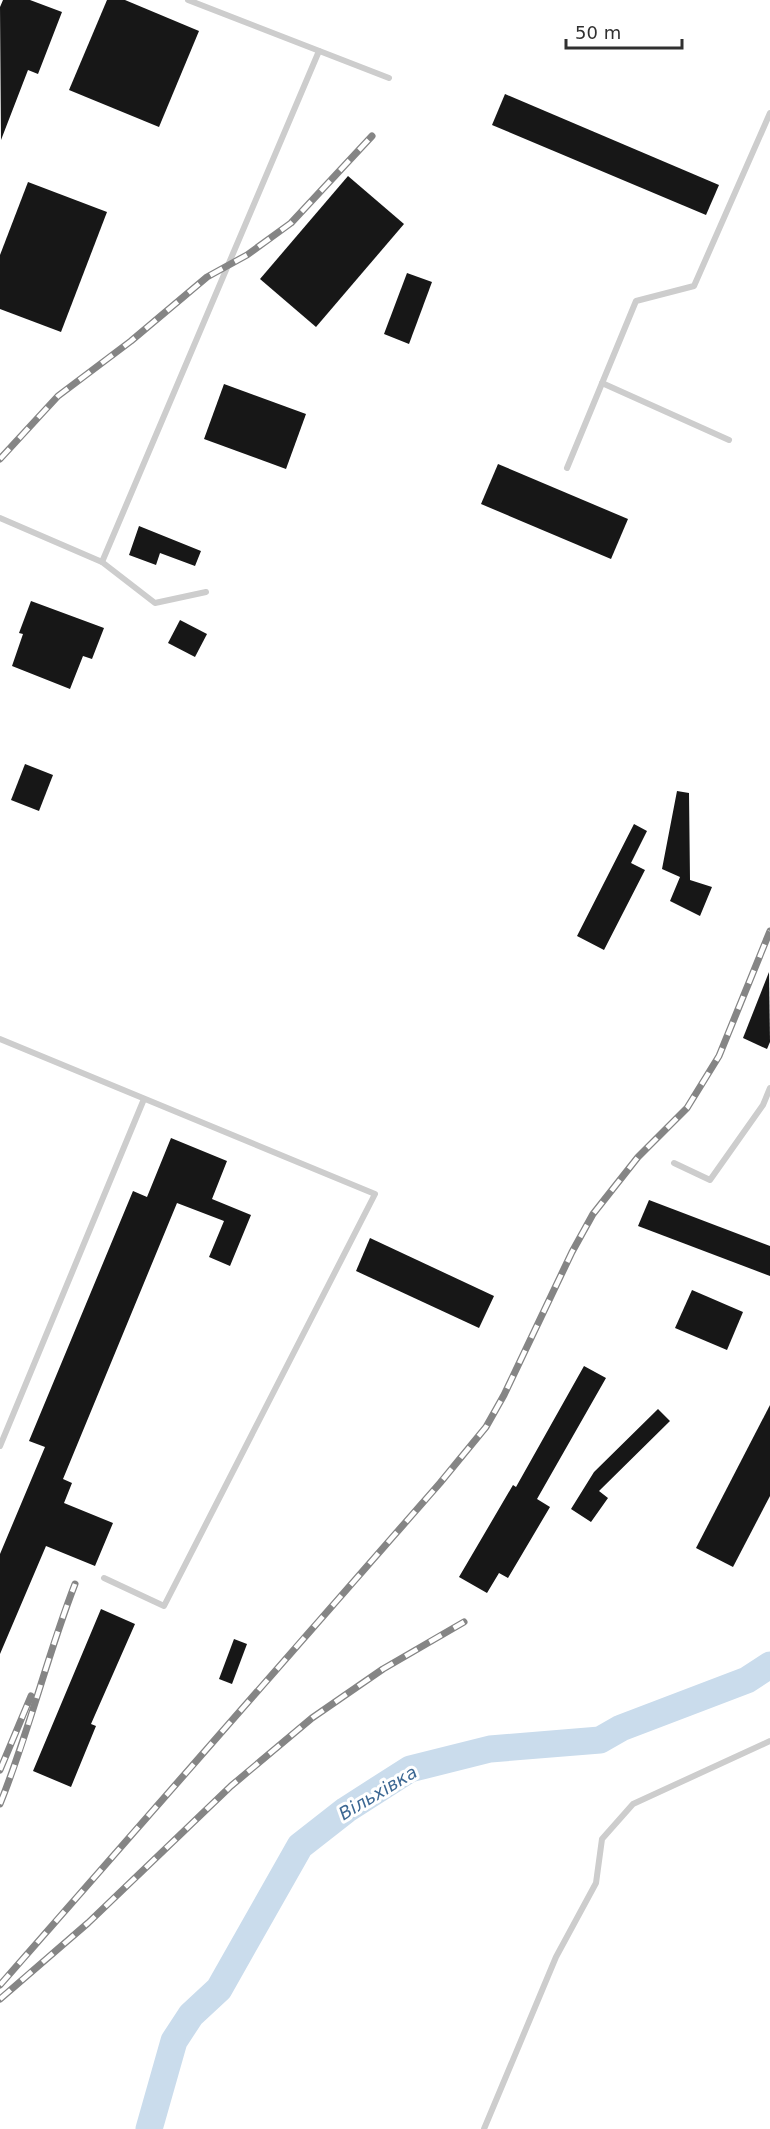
<svg xmlns="http://www.w3.org/2000/svg" width="770" height="2129" font-family="'DejaVu Sans',sans-serif">
<style>
.lines{fill:none;stroke-linecap:round;stroke-linejoin:round}
.river{stroke:#cadcec;stroke-width:27}
.building{fill:#171717}
.service{stroke:#cdcdcd;stroke-width:6}
.rail-casing{stroke:#858585;stroke-width:7}
.rail{stroke:#fff;stroke-width:4.5;stroke-dasharray:14;stroke-linecap:butt}
.labels{text-anchor:middle;stroke-width:6;stroke-linejoin:round;paint-order:stroke}
.water-label{font-size:18px;font-style:italic;fill:#3d6893;stroke:#fff}
</style>
<rect width="100%" height="100%" fill="#fff"/>
<g class="lines">
<path class="river" d="M149 2129 174 2041 191 2015 219 1989 300 1846 346 1810 410 1769 490 1749 600 1740 621 1728 747 1680 770 1665"/>
</g>
<g class="building">
<path d="M3 0H30L62 12 38 74 28 70 1 140 0 7Z"/>
<path d="M107 0H125L199 31 159 127 69 90Z"/>
<path d="M505 94 719 185 706 215 492 125Z"/>
<path d="M348 176 404 224 316 327 260 279Z"/>
<path d="M28 182 107 212 61 332 0 309V255Z"/>
<path d="M407 273 432 282 409 344 384 334Z"/>
<path d="M224 384 306 414 286 469 204 439Z"/>
<path d="M498 464 628 519 611 559 481 504Z"/>
<path d="M139 526 201 551 195 566 160 553 156 565 129 555Z"/>
<path d="M31 601 104 628 92 659 83 656 70 689 12 666 23 634 19 633Z"/>
<path d="M180 620 207 634 195 657 168 643Z"/>
<path d="M25 764 53 775 39 811 11 800Z"/>
<path d="M677 791 689 793 690 880 712 887 700 916 670 901 680 877 662 869Z"/>
<path d="M634 824 647 831 631 863 645 870 604 950 577 936Z"/>
<path d="M769 972 770 1042 767 1049 743 1038Z"/>
<path d="M171 1138 227 1161 212 1199 251 1215 230 1266 209 1257 224 1221 177 1203 63 1479 72 1483 64 1503 113 1523 95 1566 46 1546 0 1654V1554L45 1447 29 1441 133 1191 147 1197Z"/>
<path d="M649 1200 770 1246V1276L638 1226Z"/>
<path d="M370 1238 494 1296 479 1328 356 1271Z"/>
<path d="M692 1290 743 1312 727 1350 675 1328Z"/>
<path d="M584 1366 606 1378 537 1499 550 1507 508 1578 499 1573 487 1593 459 1577 513 1485 516 1487Z"/>
<path d="M770 1405V1496L733 1567 696 1548Z"/>
<path d="M658 1409 670 1421 599 1491 608 1498 591 1522 571 1509 594 1472Z"/>
<path d="M101 1609 135 1624 91 1724 96 1726 71 1787 33 1771Z"/>
<path d="M234 1639 247 1644 232 1684 219 1679Z"/>
</g>
<g class="lines">
<g class="service">
<path d="M188 0 389 78"/>
<path d="M602 383 729 440"/>
<path d="M567 468 636 301 694 286 770 113"/>
<path d="M0 518 102 562 319 51"/>
<path d="M102 562 155 603 206 592"/>
<path d="M0 1039 375 1194 164 1606 104 1578"/>
<path d="M674 1163 710 1180 763 1105 770 1088"/>
<path d="M0 1446 144 1099"/>
<path d="M484 2129 556 1957 596 1883 602 1839 633 1804 770 1741"/>
</g>
<defs>
<g id="rail">
<path d="M0 459 58 396 131 341 207 277 247 255 291 223 372 136"/>
<path d="M0 1770 31 1696"/>
<path d="M0 1804C29 1732 47 1656 75 1584"/>
<path d="M0 1985 440 1483 486 1427 504 1395 572 1252 593 1214 638 1157 687 1108 719 1056 770 931"/>
<path d="M0 1999 88 1923 231 1786 312 1718 383 1669 464 1622"/>
</g>
</defs>
<use href="#rail" class="rail-casing"/>
<use href="#rail" class="rail"/>
</g>
<g class="labels">
<g class="water-label">
<text transform="translate(378 1793) rotate(-31)" y="6">Вільхівка</text>
</g>
</g>
<path d="M566 39v9h116v-9" fill="none" stroke="#303030" stroke-width="3"/>
<text x="575" y="39" font-size="18" fill="#303030" stroke="#ffffff" stroke-width="4.5" paint-order="stroke">50 m</text>
</svg>
